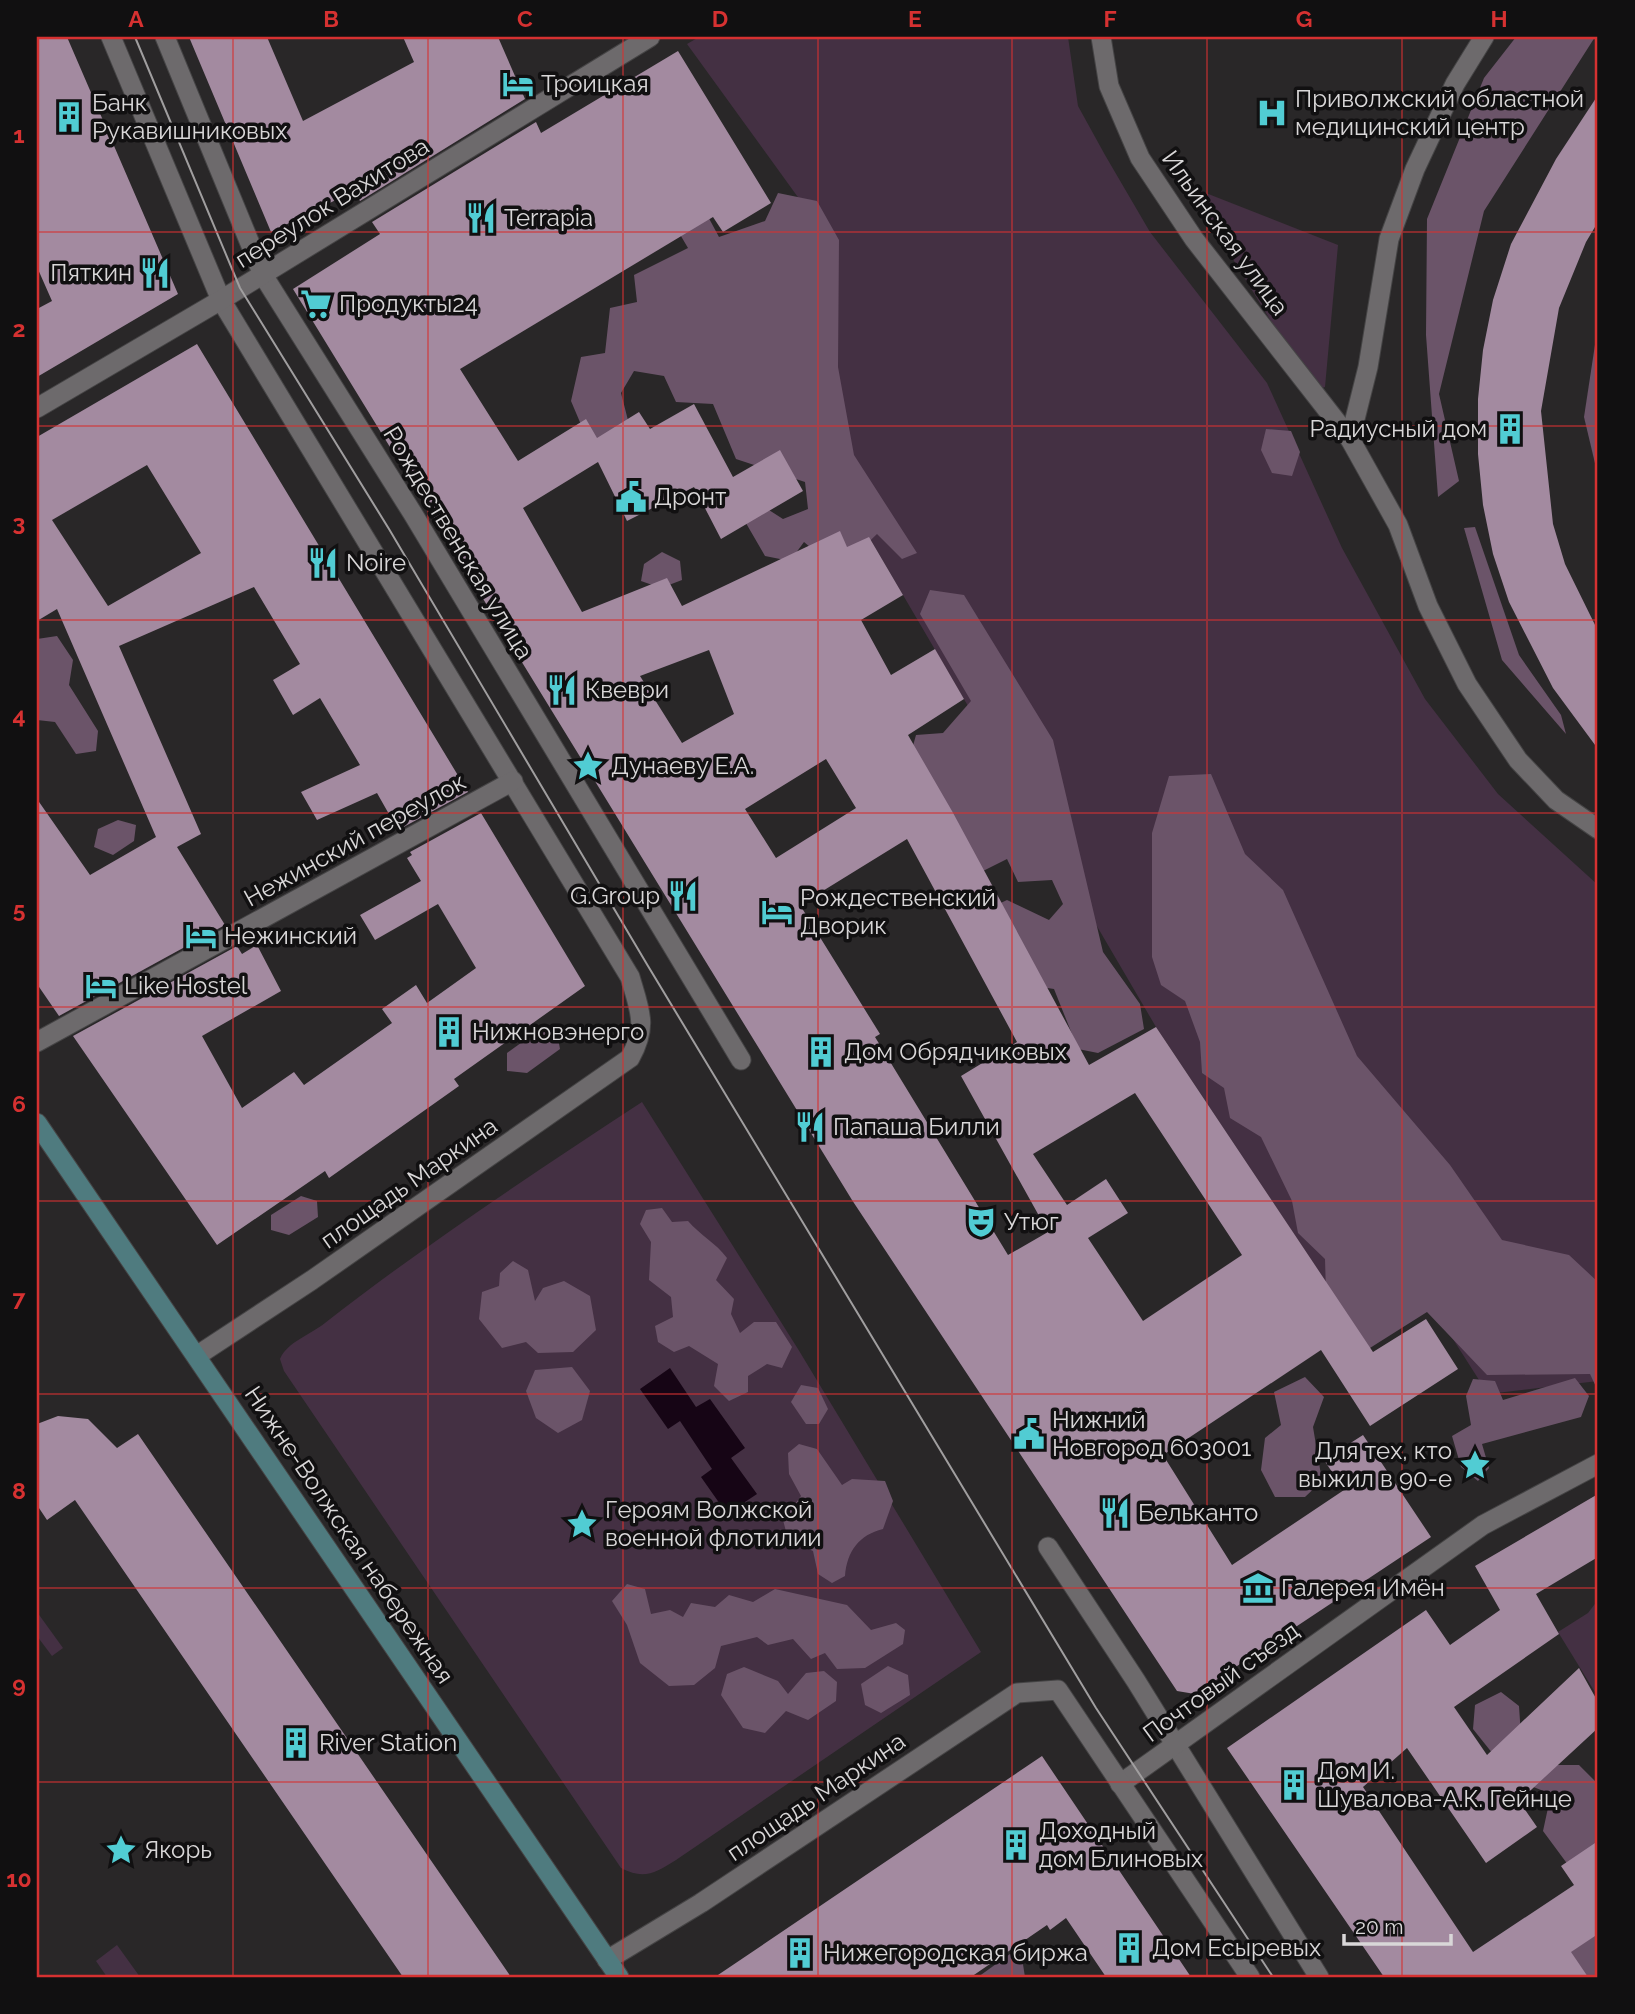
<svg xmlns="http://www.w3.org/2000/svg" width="1635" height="2014" font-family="Raleway,sans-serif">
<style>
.green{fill:#443043}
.forest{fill:#6b5469}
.water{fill:#160515}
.building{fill:#a38aa0;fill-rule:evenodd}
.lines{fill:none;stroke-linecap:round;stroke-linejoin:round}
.pedestrian-casing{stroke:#454445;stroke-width:21}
.minor-casing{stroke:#454445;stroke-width:21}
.secondary-casing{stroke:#454445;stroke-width:21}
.pedestrian{stroke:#6d6a6c;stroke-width:19}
.minor{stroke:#6d6a6c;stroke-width:19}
.secondary{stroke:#4f7b7f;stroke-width:19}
.tram{stroke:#a09e9f;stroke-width:2}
.grid{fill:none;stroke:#d63131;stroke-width:2;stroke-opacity:0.55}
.labels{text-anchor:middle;stroke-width:7;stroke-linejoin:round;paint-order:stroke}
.poi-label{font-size:24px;fill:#d9d7d8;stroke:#111011;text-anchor:start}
.street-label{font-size:24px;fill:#d9d7d8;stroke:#111011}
.neatline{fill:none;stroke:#d63131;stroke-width:2.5}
.grid-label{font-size:23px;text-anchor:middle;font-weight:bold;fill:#d63131}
</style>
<rect width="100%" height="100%" fill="#292728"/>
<g class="green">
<path d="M699 37H1068L1078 106 1105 155 1150 232 1267 383 1342 548 1425 699 1498 794 1598 885V1381L1488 1394 1421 1289 1356 1327 1156 1027 869 537 835 469 813 218 687 44Z"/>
<path d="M1188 186 1338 245 1325 387 1314 391Z"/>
<path d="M642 1102 798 1349 981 1652 676 1860C655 1873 644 1880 621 1868L284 1371 280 1359C287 1342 310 1335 325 1323 426 1244 534 1173 642 1102Z"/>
<path d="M1598 1600V1697L1558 1632 1588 1613Z"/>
<path d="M37 1612 63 1648 52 1656 37 1636Z"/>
<path d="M117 1945 140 1977H107L96 1961Z"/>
</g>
<g class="forest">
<path d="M1516 37H1595L1484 211 1439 394 1459 481 1438 497 1426 335 1427 219 1484 78Z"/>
<path d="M690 183 719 237 765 221 778 193 817 201 839 240 838 367 854 455 917 553 902 559 877 534 852 558H823L804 542 790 561 765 556 743 518 758 503 783 519 808 509 805 482 736 459 713 404 676 402 664 376 634 371 621 393 631 432 593 453 571 401 581 357 605 353 610 308 637 302 634 275 688 248 665 209Z"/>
<path d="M1598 325V476L1584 417Z"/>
<path d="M1266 429 1291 431 1300 452 1292 476 1272 473 1261 450Z"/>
<path d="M1475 527 1519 655 1561 715 1566 734 1502 660 1464 528Z"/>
<path d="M662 552 680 561 682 580 661 588 641 581 644 564Z"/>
<path d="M930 590 964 595 1053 740 1103 952 1140 1004 1144 1029 1098 1053 1078 1049 1054 989 995 980 969 918 1007 900 1049 920 1063 904 1052 880 1018 882 1007 859 983 871 909 760 916 735 943 733 971 701 920 614Z"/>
<path d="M57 636 73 660 69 685 98 731 96 751 76 754 55 722 37 720V639Z"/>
<path d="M1211 774 1245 854 1283 890 1357 1056 1450 1165 1502 1240 1569 1255 1598 1282V1391L1590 1374 1487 1375 1427 1312 1343 1365 1326 1293 1325 1259 1298 1233 1292 1201 1261 1137 1230 1118 1224 1088 1202 1073 1200 1042 1185 1001 1161 985 1152 957V833L1169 776Z"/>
<path d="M118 820 136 825 134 841 113 855 94 847 98 829Z"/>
<path d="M543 1027 557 1033 560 1049 527 1073 507 1071V1053Z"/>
<path d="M301 1196 317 1201 318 1217 289 1235 271 1230V1215Z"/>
<path d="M662 1208 672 1222 688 1221C700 1235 716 1243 727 1258L716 1280 734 1299 731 1314 740 1333 754 1322H776L792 1347 782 1368 767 1364 748 1376V1392L729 1401 714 1386 718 1364 689 1346 674 1352 658 1342 655 1326 673 1317 671 1297 649 1280 651 1242 640 1224 646 1210Z"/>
<path d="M513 1261 528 1270 535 1301 543 1288 564 1281 590 1296 596 1330 573 1352 538 1353 526 1342 502 1348 479 1319 482 1292 499 1286 500 1273Z"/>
<path d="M572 1367 590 1391 582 1420 558 1433 536 1418 526 1391 535 1370Z"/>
<path d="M1305 1377 1324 1397 1313 1427 1322 1481 1305 1497H1275L1261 1470 1265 1438 1281 1425 1274 1392Z"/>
<path d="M1575 1378 1589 1396 1581 1417 1482 1444 1489 1468 1478 1481 1461 1467 1452 1436 1471 1425 1466 1396 1473 1379 1495 1381 1503 1400Z"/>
<path d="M801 1385 818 1388 828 1409 819 1424H806L791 1402Z"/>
<path d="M799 1444 817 1449 842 1485 852 1479 885 1481 893 1501 883 1529C859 1535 847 1551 845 1576L832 1583 818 1574 813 1551 788 1539 783 1520 801 1496 789 1474 788 1453Z"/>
<path d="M627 1584 645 1589 651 1614 670 1610 683 1617 691 1603 715 1607 729 1595 753 1602 775 1589 847 1605 871 1630 896 1623 905 1630 903 1644 865 1668 837 1669 825 1653 811 1659 793 1639 768 1645 757 1637 721 1646 715 1668 694 1685 669 1686 640 1663 627 1625 612 1601Z"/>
<path d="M888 1666 908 1675 910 1695 881 1713 865 1705 861 1684Z"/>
<path d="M744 1667 778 1681 788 1694 806 1673 824 1671 837 1682 836 1701 808 1720 786 1711 765 1733 743 1728 721 1695 727 1674Z"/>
<path d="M1501 1692 1519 1706 1521 1736 1548 1765H1579L1598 1784V1891L1577 1877 1543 1831 1551 1794 1513 1779 1473 1729 1475 1705Z"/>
<path d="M1598 1928V1977H1558L1555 1949 1575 1931Z"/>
<path d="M1010 1954 1022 1958 1025 1977H978Z"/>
</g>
<path class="water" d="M670 1368 696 1407 710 1399 745 1448 731 1458 757 1494 727 1514 701 1477 712 1469 680 1421 668 1429 640 1389Z"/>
<g class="building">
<path d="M37 37H67L178 294 37 377V309L52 301 37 267Z"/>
<path d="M189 37H267L303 121 414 62 403 37H498L525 99 360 201 354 191 271 232Z"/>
<path d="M678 51 771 203 723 232 713 217 460 369 518 461 586 419 597 438 639 412 650 429 694 404 733 477 780 450 803 491 721 539 694 487 627 521 598 462 523 508 582 612 667 578 682 606 840 531 847 547 869 537 903 595 861 620 891 675 935 649 964 699 908 735 952 811 1089 1065 1156 1027 1373 1352 1426 1319 1458 1369 1370 1426 1321 1350 1163 1455 1232 1565 1344 1490 1324 1460 1363 1435 1431 1537 1195 1694 1177 1691 852 1200 293 289 380 234 372 222 536 122 541 133ZM709 650 734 714 682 743 640 676ZM826 759 856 808 776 858 745 809ZM907 839 1017 1042 961 1076 1048 1232 1008 1255 875 1037 880 1034 800 905ZM1135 1093 1242 1255 1143 1321 1088 1238 1128 1213 1106 1179 1067 1205 1033 1154Z"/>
<path d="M1598 95V222L1586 242 1559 308 1541 411 1553 524 1565 564 1598 631V749L1553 688 1509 602 1493 554 1483 505 1478 454V399L1483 350 1493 300 1511 244 1556 159Z"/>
<path d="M197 344 468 792 398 830 377 793 317 820 301 792 360 765 320 698 293 715 273 680 300 664 254 587 119 646 201 834 177 847 225 925 59 1016 37 984V799L90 875 156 837 57 609 37 621V437ZM147 465 201 553 108 606 52 520Z"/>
<path d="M481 813 585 986 454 1079 459 1086 329 1178 325 1171 217 1245 73 1036 237 946 242 954 257 945 281 991 202 1036 242 1108 294 1072 304 1085 392 1023 382 1009 416 985 427 1003 476 968 438 904 375 940 360 915 421 881 407 858 412 855 410 852Z"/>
<path d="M58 1416 88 1419 117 1448 138 1434 511 1977H403L75 1500 47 1520 37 1505V1424Z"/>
<path d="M1598 1494V1557L1536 1594 1559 1634 1454 1707 1487 1755 1579 1668 1598 1702V1728L1519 1801 1537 1827 1486 1863 1407 1748 1363 1787 1473 1952 1574 1885 1561 1866 1598 1841V1934L1571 1952 1588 1977H1384L1227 1748 1426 1610 1450 1645 1500 1610 1475 1566Z"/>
<path d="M1042 1756 1191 1977H1106L1066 1918 1050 1930 1047 1925 971 1977H715Z"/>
</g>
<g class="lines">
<defs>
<g id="pedestrian">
<path d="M165 37 263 275 413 514 741 1060"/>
<path d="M1048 1547 1136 1681 1319 1977"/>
</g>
<g id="minor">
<path d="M111 37 221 300 630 977C640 1011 648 1026 630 1058L312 1280 198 1355"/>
<path d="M1101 37 1109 86 1140 158 1194 239 1350 439"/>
<path d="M1484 37 1455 84 1415 169 1389 239 1368 367 1350 439 1398 525 1428 606 1467 684 1518 760 1556 800 1598 829"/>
<path d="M37 408 221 300 650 37"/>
<path d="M37 1042 513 781"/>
<path d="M1120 1784 1483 1525 1598 1464"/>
<path d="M607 1960 701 1903 1017 1693 1058 1690 1250 1977"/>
</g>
<path id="secondary" d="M37 1123 619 1977"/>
</defs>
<use href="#pedestrian" class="pedestrian-casing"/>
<use href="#minor" class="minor-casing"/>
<use href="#secondary" class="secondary-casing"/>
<use href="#pedestrian" class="pedestrian"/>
<use href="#minor" class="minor"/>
<use href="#secondary" class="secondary"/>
<path class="tram" d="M135 37 240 288 389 529 648 966 1096 1708 1273 1977"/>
</g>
<path class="grid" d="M233 37V1977M428 37V1977M623 37V1977M818 37V1977M1012 37V1977M1207 37V1977M1402 37V1977M37 232H1598M37 426H1598M37 620H1598M37 813H1598M37 1007H1598M37 1201H1598M37 1394H1598M37 1588H1598M37 1782H1598"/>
<defs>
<symbol id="hotel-bare" viewBox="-9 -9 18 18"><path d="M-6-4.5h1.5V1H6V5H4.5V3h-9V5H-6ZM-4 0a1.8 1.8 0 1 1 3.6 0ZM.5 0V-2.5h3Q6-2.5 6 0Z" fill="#51ccd3" stroke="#111011" stroke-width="2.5" paint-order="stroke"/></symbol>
<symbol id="hospital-bare" viewBox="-9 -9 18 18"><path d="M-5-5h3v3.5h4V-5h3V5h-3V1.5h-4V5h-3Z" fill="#51ccd3" stroke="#111011" stroke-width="2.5" paint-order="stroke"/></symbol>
<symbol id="building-bare" viewBox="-9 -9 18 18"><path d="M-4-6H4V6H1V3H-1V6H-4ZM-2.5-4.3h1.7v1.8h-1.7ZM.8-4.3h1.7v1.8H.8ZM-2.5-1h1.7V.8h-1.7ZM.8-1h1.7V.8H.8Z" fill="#51ccd3" stroke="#111011" stroke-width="2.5" paint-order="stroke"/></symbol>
<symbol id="restaurant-bare" viewBox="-9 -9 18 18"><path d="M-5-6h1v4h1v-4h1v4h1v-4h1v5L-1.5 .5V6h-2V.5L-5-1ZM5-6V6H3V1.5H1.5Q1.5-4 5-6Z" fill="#51ccd3" stroke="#111011" stroke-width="2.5" paint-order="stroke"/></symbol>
<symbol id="supermarket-bare" viewBox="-9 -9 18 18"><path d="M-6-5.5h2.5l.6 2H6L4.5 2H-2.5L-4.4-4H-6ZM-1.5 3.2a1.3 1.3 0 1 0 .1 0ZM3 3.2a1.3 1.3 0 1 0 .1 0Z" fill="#51ccd3" stroke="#111011" stroke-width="2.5" paint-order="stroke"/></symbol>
<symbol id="civic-bare" viewBox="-9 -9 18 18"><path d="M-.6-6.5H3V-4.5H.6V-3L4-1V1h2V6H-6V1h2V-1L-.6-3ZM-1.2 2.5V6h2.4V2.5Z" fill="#51ccd3" stroke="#111011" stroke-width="2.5" paint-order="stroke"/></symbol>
<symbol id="sight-bare" viewBox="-9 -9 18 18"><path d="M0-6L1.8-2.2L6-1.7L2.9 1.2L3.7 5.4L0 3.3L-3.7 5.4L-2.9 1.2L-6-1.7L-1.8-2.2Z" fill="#51ccd3" stroke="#111011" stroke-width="2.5" paint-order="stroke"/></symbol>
<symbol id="theatre-bare" viewBox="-9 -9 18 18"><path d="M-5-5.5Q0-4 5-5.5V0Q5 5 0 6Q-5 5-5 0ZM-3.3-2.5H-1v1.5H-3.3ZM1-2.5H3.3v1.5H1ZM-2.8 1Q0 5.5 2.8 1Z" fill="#51ccd3" stroke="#111011" stroke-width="2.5" paint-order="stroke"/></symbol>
<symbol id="museum-bare" viewBox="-9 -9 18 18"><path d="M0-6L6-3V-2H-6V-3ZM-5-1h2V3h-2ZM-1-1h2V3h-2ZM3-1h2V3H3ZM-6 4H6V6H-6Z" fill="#51ccd3" stroke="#111011" stroke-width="2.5" paint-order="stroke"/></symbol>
</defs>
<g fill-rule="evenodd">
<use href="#hotel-bare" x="496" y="62" width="44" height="44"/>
<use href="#hospital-bare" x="1250" y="91" width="44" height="44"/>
<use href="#building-bare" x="47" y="95" width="44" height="44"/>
<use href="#restaurant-bare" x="459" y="196" width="44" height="44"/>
<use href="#restaurant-bare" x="133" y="251" width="44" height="44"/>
<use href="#supermarket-bare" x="294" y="282" width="44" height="44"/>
<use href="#building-bare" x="1488" y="407" width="44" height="44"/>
<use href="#civic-bare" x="609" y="475" width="44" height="44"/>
<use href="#restaurant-bare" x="301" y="541" width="44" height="44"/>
<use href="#restaurant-bare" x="540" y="668" width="44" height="44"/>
<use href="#sight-bare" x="566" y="744" width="44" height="44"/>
<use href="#restaurant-bare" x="661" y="874" width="44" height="44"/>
<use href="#hotel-bare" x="755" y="890" width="44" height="44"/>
<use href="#hotel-bare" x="179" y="914" width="44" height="44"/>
<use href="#hotel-bare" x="79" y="964" width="44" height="44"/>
<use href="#building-bare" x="427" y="1010" width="44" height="44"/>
<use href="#building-bare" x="799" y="1030" width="44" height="44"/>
<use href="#restaurant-bare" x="788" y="1105" width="44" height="44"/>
<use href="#theatre-bare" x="959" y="1200" width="44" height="44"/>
<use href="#civic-bare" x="1007" y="1412" width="44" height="44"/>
<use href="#sight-bare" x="1453" y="1443" width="44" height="44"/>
<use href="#restaurant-bare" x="1093" y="1491" width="44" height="44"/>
<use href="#sight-bare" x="560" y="1502" width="44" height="44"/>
<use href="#museum-bare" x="1236" y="1566" width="44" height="44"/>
<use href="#building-bare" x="274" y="1721" width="44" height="44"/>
<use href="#building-bare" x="1272" y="1763" width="44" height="44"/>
<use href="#building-bare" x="994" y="1823" width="44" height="44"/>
<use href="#sight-bare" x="99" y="1828" width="44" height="44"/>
<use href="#building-bare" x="1107" y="1926" width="44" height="44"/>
<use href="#building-bare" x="778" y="1931" width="44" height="44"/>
</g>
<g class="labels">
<g class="poi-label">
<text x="541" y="92">Троицкая</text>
<text x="1295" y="107">Приволжский областной<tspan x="1295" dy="28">медицинский центр</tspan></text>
<text x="92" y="111">Банк<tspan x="92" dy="28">Рукавишниковых</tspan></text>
<text x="504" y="226">Terrapia</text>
<text x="132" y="281" text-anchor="end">Пяткин</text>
<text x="339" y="312">Продукты24</text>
<text x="1487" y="437" text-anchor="end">Радиусный дом</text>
<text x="654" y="505">Дронт</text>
<text x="346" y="571">Noire</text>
<text x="585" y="698">Квеври</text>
<text x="611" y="774">Дунаеву Е.А.</text>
<text x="660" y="904" text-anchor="end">G.Group</text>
<text x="800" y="906">Рождественский<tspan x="800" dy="28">Дворик</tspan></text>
<text x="224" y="944">Нежинский</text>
<text x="124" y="994">Like Hostel</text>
<text x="472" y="1040">Нижновэнерго</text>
<text x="844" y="1060">Дом Обрядчиковых</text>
<text x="833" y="1135">Папаша Билли</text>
<text x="1004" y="1230">Утюг</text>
<text x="1052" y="1428">Нижний<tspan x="1052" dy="28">Новгород 603001</tspan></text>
<text x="1452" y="1459" text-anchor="end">Для тех, кто<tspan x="1452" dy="28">выжил в 90-е</tspan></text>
<text x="605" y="1518">Героям Волжской<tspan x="605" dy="28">военной флотилии</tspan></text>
<text x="1138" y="1521">Бельканто</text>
<text x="1281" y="1596">Галерея Имён</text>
<text x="319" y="1751">River Station</text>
<text x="1317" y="1779">Дом И.<tspan x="1317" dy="28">Шувалова-А.К. Гейнце</tspan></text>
<text x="1039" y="1839">Доходный<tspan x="1039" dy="28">дом Блиновых</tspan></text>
<text x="144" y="1858">Якорь</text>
<text x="1152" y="1956">Дом Есыревых</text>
<text x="823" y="1961">Нижегородская биржа</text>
</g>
<g class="street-label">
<text transform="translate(332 203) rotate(-32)" y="8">переулок Вахитова</text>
<text transform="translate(1225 233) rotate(54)" y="8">Ильинская улица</text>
<text transform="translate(458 543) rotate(59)" y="8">Рождественская улица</text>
<text transform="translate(355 840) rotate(-29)" y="8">Нежинский переулок</text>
<text transform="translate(409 1183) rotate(-35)" y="8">площадь Маркина</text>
<text transform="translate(349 1535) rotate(56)" y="8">Нижне-Волжская набережная</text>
<text transform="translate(1221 1682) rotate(-36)" y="8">Почтовый съезд</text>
<text transform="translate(816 1797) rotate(-34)" y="8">площадь Маркина</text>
</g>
</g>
<rect width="1635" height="2014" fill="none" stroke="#111011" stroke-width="77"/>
<path d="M1344 1934v10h107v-10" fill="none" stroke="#d9d7d8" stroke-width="3.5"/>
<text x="1355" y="1934" font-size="21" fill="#d9d7d8" stroke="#111011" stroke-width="5" paint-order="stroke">20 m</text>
<rect x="38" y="38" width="1558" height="1938" class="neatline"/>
<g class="grid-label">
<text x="136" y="27">A</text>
<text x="331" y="27">B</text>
<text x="525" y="27">C</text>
<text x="720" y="27">D</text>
<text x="915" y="27">E</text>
<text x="1110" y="27">F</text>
<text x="1304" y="27">G</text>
<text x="1499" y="27">H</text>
<text x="19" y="143">1</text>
<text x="19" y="337">2</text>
<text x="19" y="531">3</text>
<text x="19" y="724">4</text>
<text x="19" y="918">5</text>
<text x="19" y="1112">6</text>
<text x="19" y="1306">7</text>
<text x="19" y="1499">8</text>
<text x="19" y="1693">9</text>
<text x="19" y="1887">10</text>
</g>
</svg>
